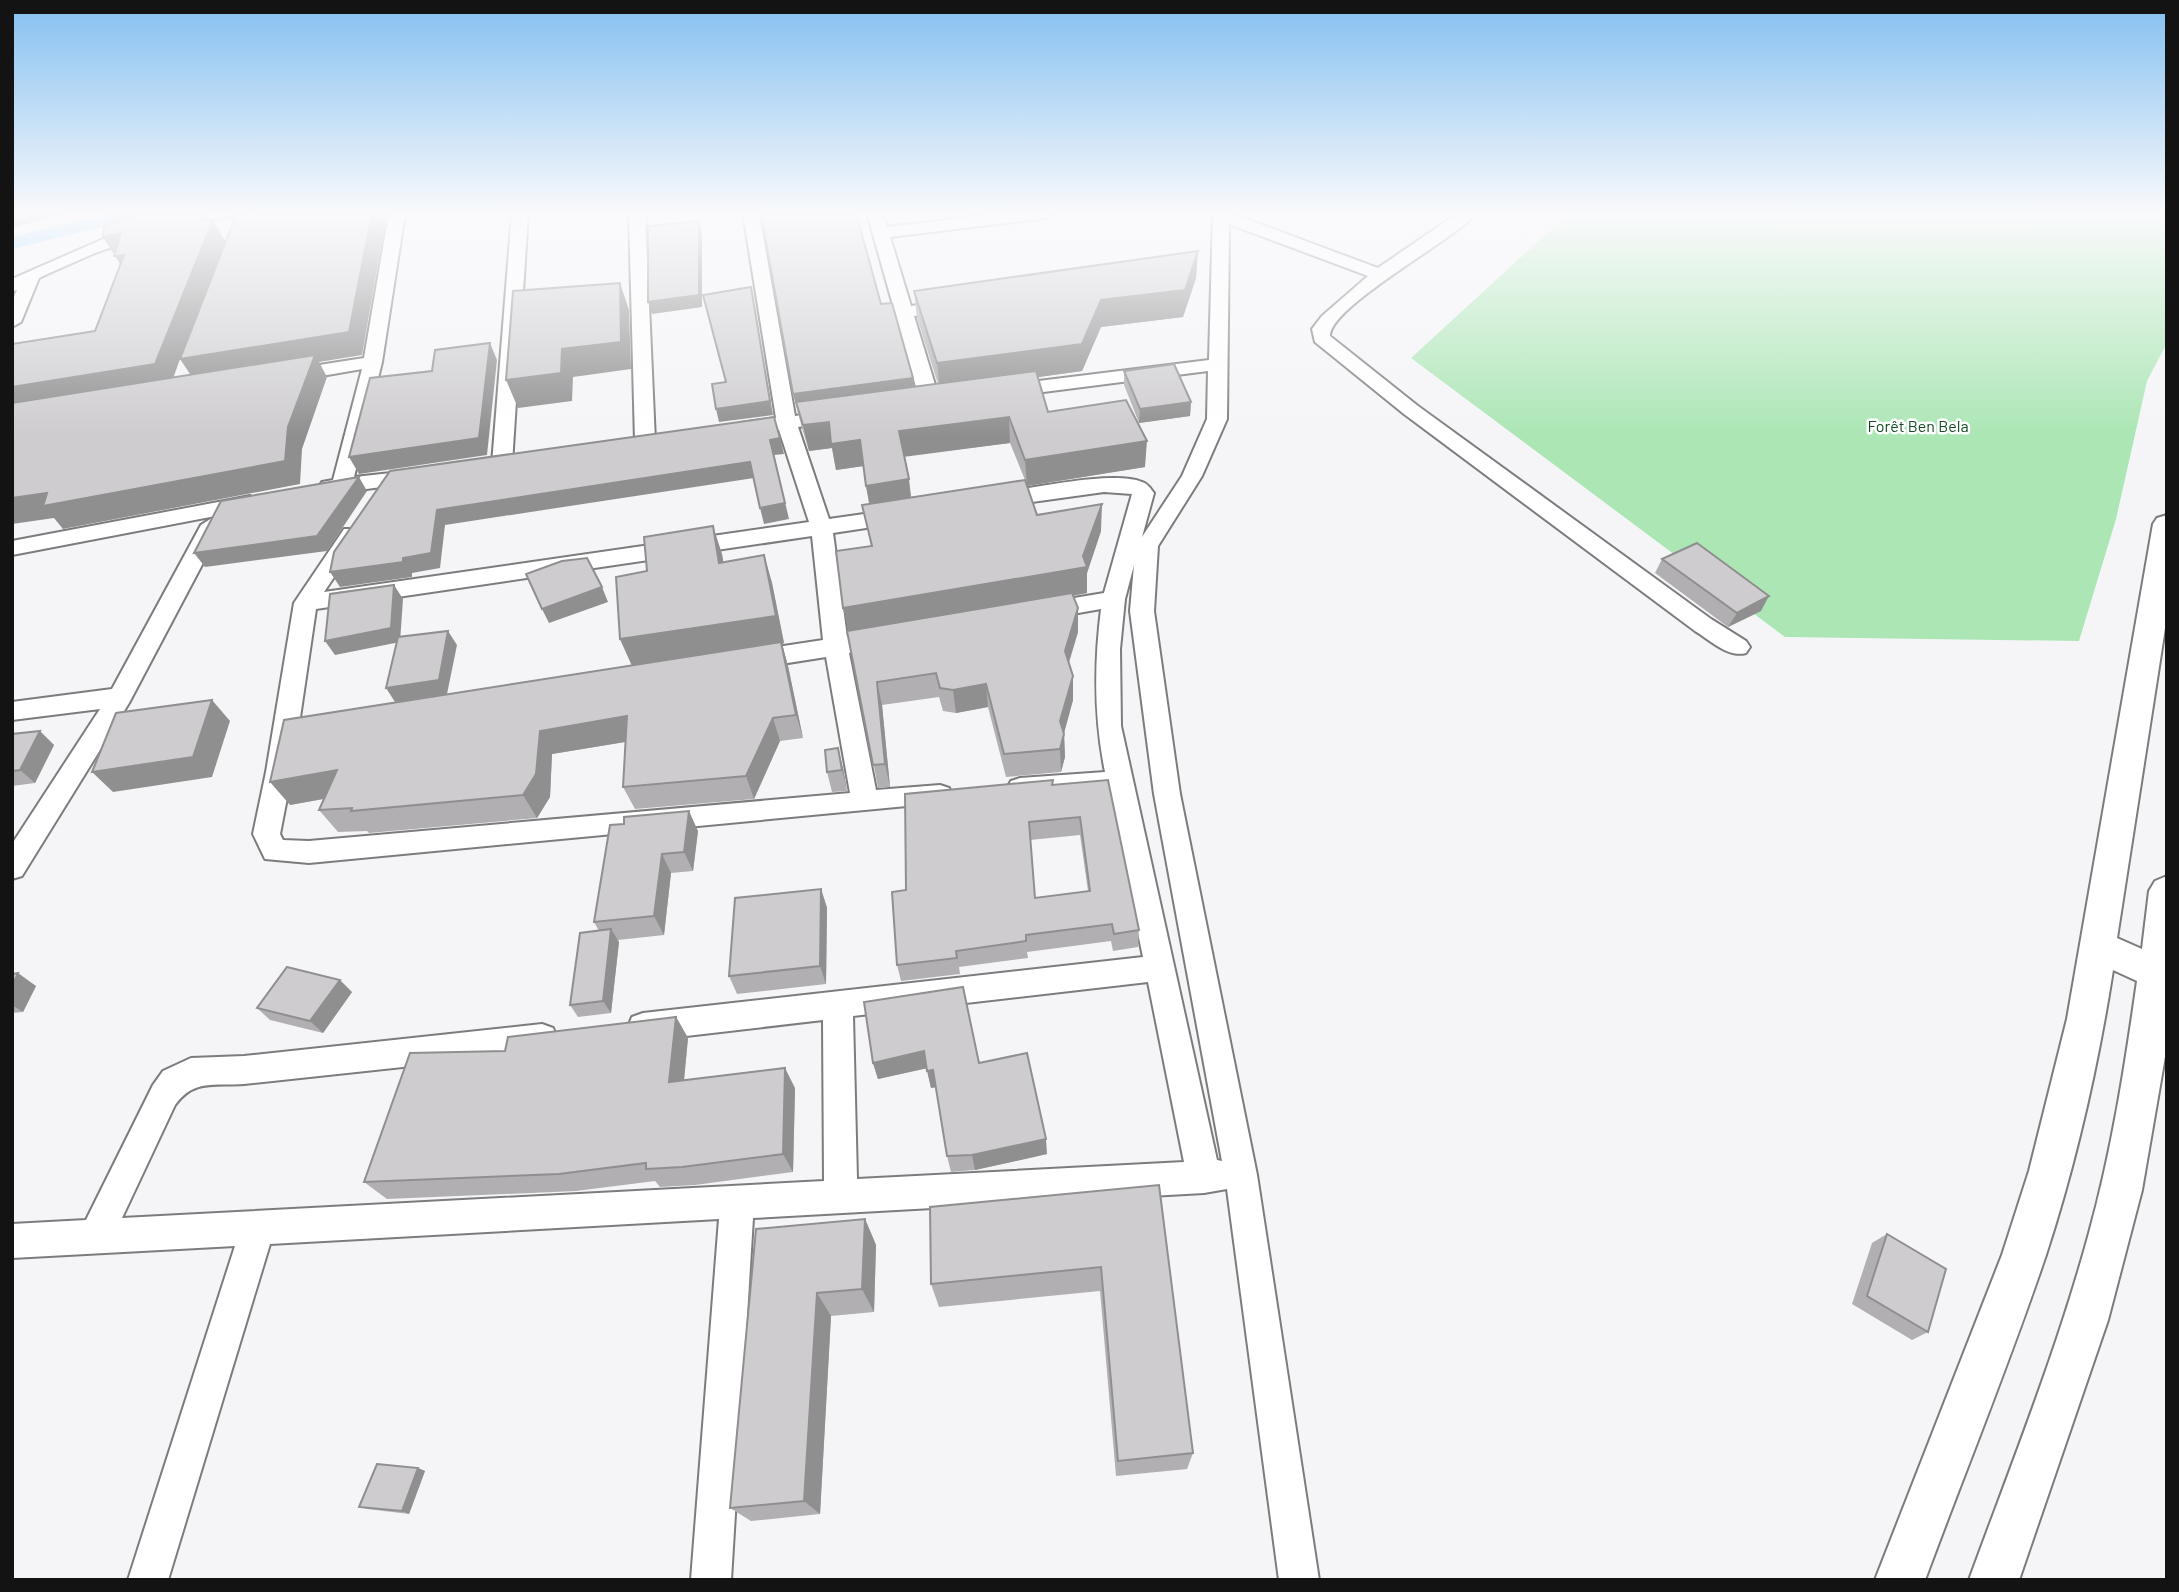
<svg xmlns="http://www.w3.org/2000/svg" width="2179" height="1592" font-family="Barlow,sans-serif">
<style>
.green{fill:#abe6b4}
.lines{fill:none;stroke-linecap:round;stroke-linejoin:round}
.canal{fill:#8cd0fc;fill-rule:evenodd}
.minor-casing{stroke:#7c7c7f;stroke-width:4}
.tertiary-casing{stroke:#7c7c7f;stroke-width:4}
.minor{fill:#fff;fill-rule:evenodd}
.tertiary{fill:#fff;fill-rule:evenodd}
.wall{fill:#b1afb1;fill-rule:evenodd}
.shaded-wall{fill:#908f90}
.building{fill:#ceccce;stroke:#908f90;stroke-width:2;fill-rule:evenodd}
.labels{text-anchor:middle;stroke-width:5;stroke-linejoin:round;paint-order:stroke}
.far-park-label{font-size:16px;fill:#144b23;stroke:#fff}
</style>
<rect width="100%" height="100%" fill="#f5f5f8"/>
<path class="green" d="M1569 213H2167V343L2147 381 2116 519 2079 641 1785 637 1411 358Z"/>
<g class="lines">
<path class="canal" d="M108 213H145L142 217 12 249V237Z"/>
<defs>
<g id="minor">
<path d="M195 213H234L232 216 149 234 95 253 43 276 39 278 21 322 12 327V301L17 290 12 291V279L110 236Z"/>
<path d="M389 213H405L382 362 354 477 419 470 429 476 419 482 329 494 319 487 322 482 333 480 362 369 287 382 277 376 287 370 364 358Z"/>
<path d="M512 213H528L512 464 502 470 492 464Z"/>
<path d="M629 213H645L655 441 645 447 635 441Z"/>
<path d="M743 213H759L795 416 835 410 845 416 835 422 798 427 829 519 899 509 910 516 899 523 833 533 847 637 885 631 893 633 897 639 893 645 849 653 876 790 940 785 949 788 953 795 949 802 309 863 265 859 253 834 266 772 294 603 344 529H360L363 534 324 592 809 522 779 430 741 435 731 429 741 423 776 418ZM812 536 823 640 750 651 742 654 738 660 742 666 750 669 826 657 850 793 309 841 283 840 280 834 292 772 316 609Z"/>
<path d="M867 213H883L887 227 1003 213H1055L1047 218 890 237 911 306 950 301 959 306 950 311 914 316 940 401 937 405 930 407 920 401Z"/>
<path d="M1213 213H1230L1378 268 1458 213H1477C1454 240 1330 306 1330 336L1418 406 1711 619 1746 641 1750 647 1746 653C1728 658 1710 640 1695 631L1404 414 1315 342 1312 329 1322 316 1368 276 1229 224 1227 419 1202 476 1158 546 1154 611 1180 794 1257 1175 1319 1580H1279L1227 1189 1204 1193 753 1218 731 1580H691L719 1219 270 1244 168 1580H128L235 1246 12 1258V1224L86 1220 153 1085 163 1071 191 1058 244 1056 542 1024 553 1028 557 1038 553 1048 542 1052 244 1084C214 1086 194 1079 175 1105L122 1218 824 1181 823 1020 643 1041 632 1037 628 1027 632 1017 643 1013 1143 957 1108 788 1020 798 1011 795 1007 788 1011 781 1020 778 1105 772C1094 717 1094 665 1101 609L1044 619 1036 617 1032 611 1036 605 1044 603 1104 593 1132 494 1104 492 996 507 985 500 996 493C1030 489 1113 470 1142 482 1148 484 1150 488 1154 493L1142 537 1182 476 1207 419 1208 371 1005 397 995 391 1005 385 1209 360ZM1134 565 1130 611 1154 794 1222 1161 1217 1160 1121 726 1120 649 1125 599ZM1148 982 1184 1162 857 1179 853 1016Z"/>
<path d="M250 496 261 503 257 508 12 555V541Z"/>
<path d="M212 518 223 525 129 703 22 876 12 879V844L100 709 12 720V702L112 689 201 525Z"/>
</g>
<path id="tertiary" d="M2167 515V615L2117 938 2142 949 2149 891 2155 881 2167 876V1045L2142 1190 2108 1320 2019 1580H1969C2011 1465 2057 1351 2089 1233 2112 1150 2125 1066 2137 981L2113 970C2098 1066 2076 1163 2046 1255 2009 1364 1965 1472 1925 1580H1875L2002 1255 2029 1171 2067 1019 2153 524 2157 518Z"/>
</defs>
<use href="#minor" class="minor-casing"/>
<use href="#tertiary" class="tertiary-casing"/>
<use href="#minor" class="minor"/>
<use href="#tertiary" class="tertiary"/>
</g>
<g class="wall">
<path d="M1198 251 1196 278 1183 317 1101 327 1082 371 1038 377 1048 412 1145 467 1027 486 1037 515 1101 531 1087 573V593L1073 596 1078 608V632L1069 663 1073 700 1064 733 1065 757 1061 772 1006 777 988 707 956 713 943 711 939 697 882 705 890 787 878 788 849 631 871 546 862 505 869 504 863 466 836 470 832 448 809 451 802 428 793 394 881 304 913 378 915 387 938 384 917 318 914 291ZM1010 443 1025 480 911 498 904 456Z"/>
<path d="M1124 371 1191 402 1190 416 1139 423 1124 385Z"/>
<path d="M722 554 723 563 764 555 772 583 784 643 782 644 788 666 803 738 780 741 754 799 635 809 623 787 625 742 552 754 550 797 537 818 369 833 367 831 338 832 319 810 324 799 290 805 632 665 620 639 647 571Z"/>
<path d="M1662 559 1761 611 1728 627 1655 573Z"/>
<path d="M12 734 54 745 35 783 12 786Z"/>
<path d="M843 768 847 791 832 792 827 772Z"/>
<path d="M1053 780V785L1108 780 1139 930 1138 947 1113 951 1111 941 1027 952 1028 958 959 967 960 974 901 981 897 965 906 890ZM1080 835 1088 891 1035 898 1030 840Z"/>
<path d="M610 825 698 831 693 871 671 873 664 935 618 940 619 942 611 1013 578 1017 570 1005 599 931 594 922Z"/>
<path d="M821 889 827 908 826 984 737 994 729 976Z"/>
<path d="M12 974 36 986 23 1012 12 1013Z"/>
<path d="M352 992 323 1033 270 1020 257 1008Z"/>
<path d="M676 1017 688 1038 684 1080 795 1088 793 1172 695 1185 660 1187 655 1181 576 1191 387 1199 364 1182 505 1051Z"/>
<path d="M873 1063H979L1047 1154 975 1170 951 1172 947 1156 936 1087 931 1088 927 1068 878 1079Z"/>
<path d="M1159 1185 1193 1453 1187 1469 1116 1476 1100 1291 939 1307 931 1284Z"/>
<path d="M865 1219 876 1245 874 1312 831 1316 820 1514 751 1521 730 1508 756 1229Z"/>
<path d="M1887 1234 1928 1332 1912 1340 1852 1304 1872 1243Z"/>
<path d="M418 1468 425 1471 409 1514 367 1509 359 1507Z"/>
</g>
<g class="shaded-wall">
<path d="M12 213H67L12 228Z"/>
<path d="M107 213H184L118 231Z"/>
<path d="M200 213H206L211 223 213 220 225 241 372 213H387L362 355 319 362 327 377 302 449 300 484 63 529 54 518 12 524V498L196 383 180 359 170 387 12 412V387L155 364 200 221Z"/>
<path d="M699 221 702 233V307L652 314 648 302Z"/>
<path d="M121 233 129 278 103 237Z"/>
<path d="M1198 251 1196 278 1183 317 1101 327 1082 371 940 391 937 363 1101 300Z"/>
<path d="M620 283 629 310 631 369 573 377 572 401 518 408 506 380 562 349Z"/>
<path d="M751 287 773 415 719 422 716 409 770 401Z"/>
<path d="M490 343 497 360 487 455 359 474 349 457Z"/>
<path d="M913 378 916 395 796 402 798 411 793 394Z"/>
<path d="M1191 402 1190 416 1139 423 1140 409Z"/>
<path d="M1009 417 1010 443 903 457 899 431Z"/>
<path d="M829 422 860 440 864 466 836 470 832 448 809 451 803 425Z"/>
<path d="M780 438 784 454 774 455 789 519 764 524 760 508 770 440Z"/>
<path d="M1147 441 1145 467 1027 486 1025 460Z"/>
<path d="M750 462 754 478 445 525 440 568 412 573V577L340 587 330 572 403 558 437 510Z"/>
<path d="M359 477 367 491 327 551 205 567 194 553Z"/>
<path d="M909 479 912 505 871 512 866 486Z"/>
<path d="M1102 504 1101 531 1087 573V593L849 634 843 608 1083 556Z"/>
<path d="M713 526 722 554 728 591 719 563Z"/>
<path d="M764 555 772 583 784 643 782 644 788 666 803 738 796 715 632 666 620 639Z"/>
<path d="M394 585 403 599 400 642 335 655 325 641Z"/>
<path d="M602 587 608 602 549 623 542 609Z"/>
<path d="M1769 596 1761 611 1728 627 1737 613Z"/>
<path d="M1078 608V632L1065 674V651Z"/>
<path d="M448 631 457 645 447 694 395 702 386 688Z"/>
<path d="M1073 676V700L1061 744 1060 721Z"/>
<path d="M877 682 882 705 890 787 885 764Z"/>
<path d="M986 684 988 707 956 713 953 690Z"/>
<path d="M212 700 230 721 212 777 113 792 92 772Z"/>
<path d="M627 716 637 740 552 754 550 797 537 818 523 795 540 731Z"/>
<path d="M773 718 780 741 754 799 746 776Z"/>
<path d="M40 731 54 745 35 783 20 770Z"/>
<path d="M1064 734 1065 757 1061 772 1060 749Z"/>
<path d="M838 748 843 768 847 791 842 770Z"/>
<path d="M337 770 355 793 290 805 270 782Z"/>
<path d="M689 811 698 831 693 871 684 852Z"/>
<path d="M662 854 671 873 664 935 654 916Z"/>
<path d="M821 889 827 908 826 984 820 966Z"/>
<path d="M611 929 619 942 611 1013 603 1001Z"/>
<path d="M18 973 36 986 23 1012 12 1005V986Z"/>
<path d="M340 980 352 992 323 1033 310 1021Z"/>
<path d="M676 1017 688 1038 682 1101 669 1082Z"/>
<path d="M924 1051 928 1068 878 1079 873 1063Z"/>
<path d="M785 1068 795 1088 793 1172 783 1154Z"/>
<path d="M933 1070 937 1087 931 1088 927 1071Z"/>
<path d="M1046 1139 1047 1154 975 1170 972 1155Z"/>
<path d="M865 1219 876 1245 874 1312 862 1289Z"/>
<path d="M817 1293 831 1316 820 1514 804 1501Z"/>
<path d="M418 1468 425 1471 409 1514 402 1511Z"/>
</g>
<g class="building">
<path d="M144 213H200V221L213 220 155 364 12 387V344L95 331 124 255 114 256 121 233 103 237 104 226Z"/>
<path d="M250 213H372L349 332 180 359 236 215Z"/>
<path d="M761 213H856L881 304 892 303 913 378 793 394Z"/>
<path d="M699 221V295L648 302V226Z"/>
<path d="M1198 251 1185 290 1101 300 1082 344 937 363 914 291Z"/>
<path d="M620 283 621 342 562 349 561 373 506 380 513 291Z"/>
<path d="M751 287 770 401 716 409 712 384 726 382 703 295Z"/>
<path d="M490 343 479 438 349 457 370 378 432 371 435 350Z"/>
<path d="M315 355 288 427 285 461 43 506 47 493 12 498V403Z"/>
<path d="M1174 364 1191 402 1140 409 1124 371Z"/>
<path d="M1036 371 1048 412 1126 400 1147 441 1025 460 1009 417 899 431 909 479 866 486 860 440 831 444 829 422 803 425 796 402Z"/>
<path d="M774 417 780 438 770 440 785 503 760 508 750 462 437 510 431 553 403 558V562L330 572 334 552 390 471Z"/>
<path d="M359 477 317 536 194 553 221 501Z"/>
<path d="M1025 480 1037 515 1102 504 1083 556 1087 567 843 608 836 551 872 546 862 505Z"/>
<path d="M713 526 719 563 764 555 776 616 620 639 616 577 647 571 644 537Z"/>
<path d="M1697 543 1769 596 1737 613 1662 559Z"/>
<path d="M587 558 602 587 542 609 526 574 562 561Z"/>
<path d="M394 585 391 628 325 641 330 594Z"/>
<path d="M1072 593 1078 608 1065 651 1073 676 1060 721 1064 734 1060 749 1004 754 986 684 953 690 940 688 936 673 877 682 885 764 873 765 847 631Z"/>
<path d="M448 631 439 680 386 688 398 637Z"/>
<path d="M781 642 796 715 773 718 746 776 623 787 627 716 540 731 536 774 523 795 351 811 352 808 319 810 337 770 270 782 284 720Z"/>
<path d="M212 700 193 757 92 772 116 713Z"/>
<path d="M40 731 20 770 12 771V734Z"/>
<path d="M838 748 842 770 827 772 825 750Z"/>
<path d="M1053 780 1052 785 1108 780 1139 930 1114 934 1112 924 1026 935V941L956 951 957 958 897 965 892 892 906 890 905 794ZM1080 817 1090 891 1035 898 1029 822Z"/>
<path d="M689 811 684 852 662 854 654 916 594 922 610 825 624 824V817Z"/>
<path d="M821 889 820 966 729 976 735 898Z"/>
<path d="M611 929 603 1001 570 1005 580 933Z"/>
<path d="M287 967 340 980 310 1021 257 1008Z"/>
<path d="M18 973 12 986V974Z"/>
<path d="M963 987 979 1063 1027 1053 1046 1139 972 1155 947 1156 933 1070 927 1071 924 1051 873 1063 864 1002Z"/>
<path d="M676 1017 669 1082 785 1068 783 1154 682 1167 646 1169V1163L559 1174 364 1182 410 1053 505 1051 508 1037Z"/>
<path d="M1159 1185 1193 1453 1118 1461 1101 1267 931 1284 930 1207Z"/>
<path d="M865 1219 862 1289 817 1293 804 1501 730 1508 756 1229Z"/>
<path d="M1887 1234 1946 1269 1928 1332 1867 1296Z"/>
<path d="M377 1464 418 1468 402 1511 359 1507Z"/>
</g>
<linearGradient id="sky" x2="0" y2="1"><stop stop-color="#83bff0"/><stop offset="0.49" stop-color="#fafafc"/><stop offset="1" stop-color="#fafafc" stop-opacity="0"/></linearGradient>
<rect width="2179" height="436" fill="url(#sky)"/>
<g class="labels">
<g class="far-park-label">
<text x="1918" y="432">Forêt Ben Bela</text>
</g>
</g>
<rect width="2179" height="1592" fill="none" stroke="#131314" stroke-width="28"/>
</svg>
